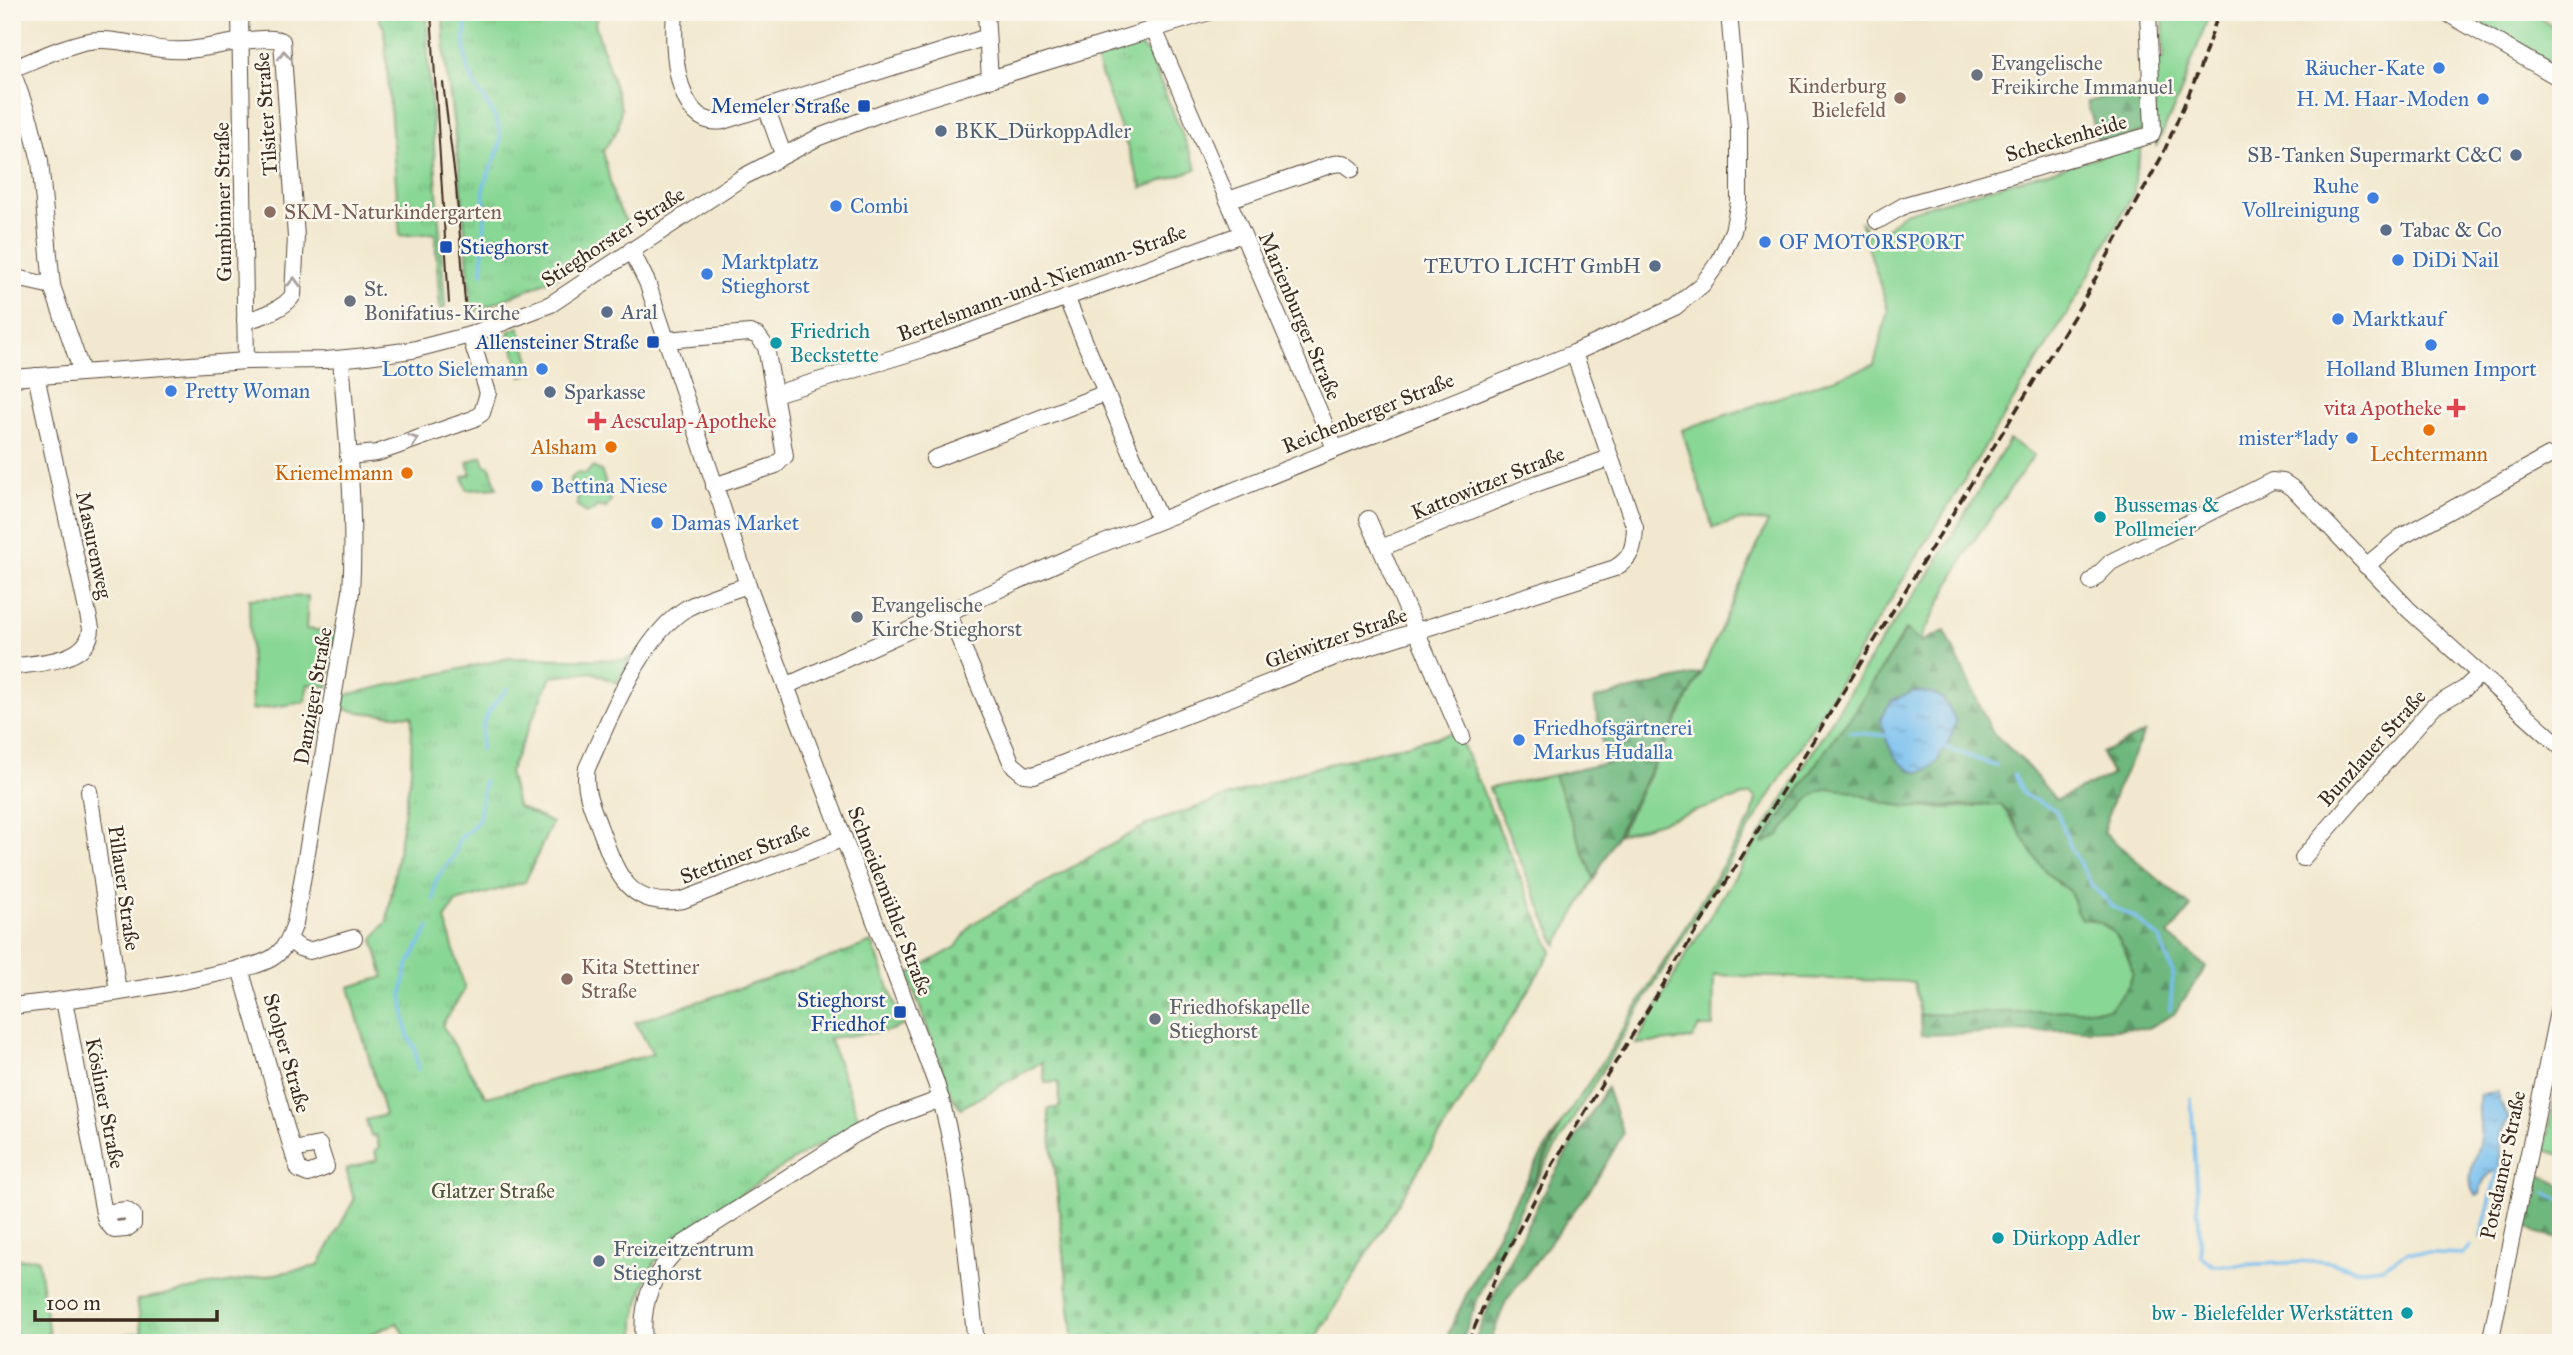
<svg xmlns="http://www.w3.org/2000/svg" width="2573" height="1355" font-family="'IM FELL Great Primer',serif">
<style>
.green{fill:#89d795;stroke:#62805a;stroke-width:2}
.forest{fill:url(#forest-firs);stroke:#54714e;stroke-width:2}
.cemetery{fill:url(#cemetery-stones);stroke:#62805a;stroke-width:2}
.park{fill:url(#park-tufts);stroke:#62805a;stroke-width:2}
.water{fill:url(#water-ripples);stroke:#5a7486;stroke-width:2}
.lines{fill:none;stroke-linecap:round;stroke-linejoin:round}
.stream{stroke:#78bfef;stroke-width:3.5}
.minor-casing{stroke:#564639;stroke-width:18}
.minor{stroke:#fff;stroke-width:16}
.tram{stroke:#3b2a1e;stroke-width:2}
.rail{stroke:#3b2a1e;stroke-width:3.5;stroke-dasharray:10 5;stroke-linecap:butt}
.oneway{stroke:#a79f9a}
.shop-dot{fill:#3f7fe0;stroke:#fbf7ec;stroke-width:2.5}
.worship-dot{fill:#6b7280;stroke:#fbf7ec;stroke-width:2.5}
.education-dot{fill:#8d6e63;stroke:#fbf7ec;stroke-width:2.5}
.transit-dot{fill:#1a4fb4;stroke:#fbf7ec;stroke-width:2.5}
.service-dot{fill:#5c6f8a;stroke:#fbf7ec;stroke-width:2.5}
.culture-dot{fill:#0f9aa8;stroke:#fbf7ec;stroke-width:2.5}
.health-dot{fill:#e0444e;stroke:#fbf7ec;stroke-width:2.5}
.food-dot{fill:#e8710a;stroke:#fbf7ec;stroke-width:2.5}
.labels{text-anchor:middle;stroke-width:5;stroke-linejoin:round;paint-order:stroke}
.worship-label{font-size:21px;fill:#5b616d;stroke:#fbf7ec;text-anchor:start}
.shop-label{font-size:21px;fill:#366cbe;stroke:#fbf7ec;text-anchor:start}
.education-label{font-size:21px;fill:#785e54;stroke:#fbf7ec;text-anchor:start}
.transit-label{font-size:21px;fill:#164399;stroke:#fbf7ec;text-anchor:end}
.street-label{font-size:21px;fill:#3b2a1e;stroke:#fbf7ec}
.service-label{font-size:21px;fill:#4e5e75;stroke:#fbf7ec;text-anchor:start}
.culture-label{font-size:21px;fill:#0d838f;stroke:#fbf7ec;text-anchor:start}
.health-label{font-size:21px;fill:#be3a42;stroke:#fbf7ec;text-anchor:end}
.food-label{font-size:21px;fill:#c56008;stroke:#fbf7ec;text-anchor:end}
.park-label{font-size:21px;fill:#4e553c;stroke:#fbf7ec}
</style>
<defs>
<pattern id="forest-firs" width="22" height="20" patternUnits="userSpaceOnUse" patternTransform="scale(1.75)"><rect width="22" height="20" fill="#6eb87e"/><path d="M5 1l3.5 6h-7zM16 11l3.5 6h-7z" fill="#5c9667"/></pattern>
<pattern id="cemetery-stones" width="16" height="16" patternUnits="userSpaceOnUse" patternTransform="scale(1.75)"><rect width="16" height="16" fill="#89d795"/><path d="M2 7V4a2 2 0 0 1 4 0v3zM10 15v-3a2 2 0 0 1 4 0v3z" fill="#77b980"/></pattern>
<pattern id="park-tufts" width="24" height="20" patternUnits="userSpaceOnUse" patternTransform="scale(1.75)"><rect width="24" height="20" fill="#89d795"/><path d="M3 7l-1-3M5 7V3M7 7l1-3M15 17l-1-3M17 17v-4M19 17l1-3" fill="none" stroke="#77b980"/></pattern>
<pattern id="water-ripples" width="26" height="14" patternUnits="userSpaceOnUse" patternTransform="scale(1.75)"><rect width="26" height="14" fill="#78bfef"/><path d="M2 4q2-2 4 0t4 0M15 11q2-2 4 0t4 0" fill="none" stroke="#649bc1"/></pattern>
</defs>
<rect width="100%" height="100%" fill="#fbf7ec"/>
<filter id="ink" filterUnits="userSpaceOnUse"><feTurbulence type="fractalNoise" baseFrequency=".0143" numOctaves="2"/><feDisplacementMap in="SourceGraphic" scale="14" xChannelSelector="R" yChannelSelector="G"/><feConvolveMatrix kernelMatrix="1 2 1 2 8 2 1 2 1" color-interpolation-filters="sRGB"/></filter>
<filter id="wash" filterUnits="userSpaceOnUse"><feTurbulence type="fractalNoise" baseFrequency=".00686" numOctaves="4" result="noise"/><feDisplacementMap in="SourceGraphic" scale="28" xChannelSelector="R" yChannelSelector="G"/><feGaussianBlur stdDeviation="1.57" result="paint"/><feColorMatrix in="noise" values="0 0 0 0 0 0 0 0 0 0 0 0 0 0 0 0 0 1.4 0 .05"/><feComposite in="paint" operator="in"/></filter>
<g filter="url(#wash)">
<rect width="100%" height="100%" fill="#f2e8cf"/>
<g class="green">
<path d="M2163 12H2210L2180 94 2156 147 2153 59H2164Z"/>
<path d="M2461 12H2531L2561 33V70Z"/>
<path d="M2143 144 2136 169 2134 192 2077 297 1662 971 1526 1197 1555 1140 1560 1126 1608 1054 1752 817 1756 798 1750 794 1619 835 1701 673 1768 522 1740 520 1713 528 1682 430 1874 365 1888 310 1860 221 1870 235H1879L1904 213Z"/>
<path d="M519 327 534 372 522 376 508 332Z"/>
<path d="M2009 440 2034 455 1970 546 1919 642 1905 630 1853 715 1836 735 1763 843C1792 832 1793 806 1817 793 1841 780 1865 800 1889 804 1913 808 1939 809 1964 807 1976 807 1988 803 2001 805L2058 885 2069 888 2077 913C2116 929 2119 933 2133 972L2128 989 2109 1009 1920 1015 1914 982 1714 975 1713 1027H1699L1692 1039 1636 1044 1686 955 1885 635 1928 576Z"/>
<path d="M592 467 601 471 605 481 604 487 611 500 606 508 597 506 593 511 586 513 577 505 578 495 571 486 570 480 576 473 586 474Z"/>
<path d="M308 596 306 629 337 632 328 687 308 684 305 702 252 710 249 599Z"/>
<path d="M1554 775 1594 879 1557 945 1489 788Z"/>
<path d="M2557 1087 2561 1088V1155L2545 1150Z"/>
</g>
<g class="forest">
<path d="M2145 86 2147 130 2100 146 2087 102Z"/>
<path d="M1906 630 1920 642 1945 631 1992 732 2022 760 2056 800 2112 775 2102 753 2144 733 2115 793 2103 832 2191 907 2168 935 2206 967 2174 1014 2149 1028 1921 1035 1920 1015 2109 1009C2118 999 2128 990 2132 977 2133 970 2131 966 2129 960 2121 937 2108 919 2082 919L2077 913 2069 889C2042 879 2024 837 2009 813L2001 805 1909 807 1884 803 1847 790 1830 789 1819 792 1810 797 1779 835 1762 845 1836 735 1853 715Z"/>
<path d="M1701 673 1594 879 1554 775 1606 763 1594 699Z"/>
<path d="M1607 1088 1623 1134 1594 1184 1506 1301 1490 1343H1474C1510 1251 1553 1170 1607 1088Z"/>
<path d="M1560 1126 1478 1298 1461 1343H1444C1478 1267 1515 1195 1560 1126Z"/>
<path d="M2536 1173 2561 1185V1239L2537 1234 2525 1224Z"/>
</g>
<path class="cemetery" d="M1457 732 1552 951 1313 1343H1074L1048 1109 1060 1107 1058 1082 1045 1083 1042 1062 961 1108 952 1097 908 974 956 947 972 924 1148 824 1305 770Z"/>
<g class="park">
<path d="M381 12H427L428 59 445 308 440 309 435 233 400 236 384 28 379 19Z"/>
<path d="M443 12H598L595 24 621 108 618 129 603 151 614 199 631 231 555 278 472 313 460 174 445 58Z"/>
<path d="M1136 47H1140L1148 53 1197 169 1142 188 1096 60Z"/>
<path d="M482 456 485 465 490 467 497 488 467 490 463 477 471 474 467 462Z"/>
<path d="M632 656 617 683 592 672 551 677 509 772 517 806 552 823 525 882 456 902 445 919 465 989 442 1025 486 1097 653 1054 635 1022 808 966 872 942 903 1026 888 1031 829 1038 860 1122 809 1150 675 1237 654 1263 643 1288 635 1319V1342L410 1343 397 1323 349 1343H78L142 1332 137 1300 318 1266 354 1200 346 1169 377 1160 375 1150 379 1148 376 1135 371 1136 366 1120 385 1115 349 987 384 977 373 939 387 921 411 771 412 716 366 713 342 709 345 695 509 658 625 660Z"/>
<path d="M38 1258 50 1343H12V1260Z"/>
</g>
<g class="water">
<path d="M1915 691C1942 692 1945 698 1956 722 1947 750 1926 797 1895 756 1887 747 1884 731 1880 719L1892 700Z"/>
<path d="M2498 1092V1099L2509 1119C2494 1137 2504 1148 2498 1169 2485 1175 2482 1181 2480 1194L2476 1196C2462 1180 2478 1155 2480 1138 2482 1121 2476 1113 2480 1094Z"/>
</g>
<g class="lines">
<g class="stream">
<path d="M470 12C461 31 464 63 473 81 482 99 497 114 500 134 502 153 488 169 484 186 482 194 485 204 485 213 484 233 483 253 482 273"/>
<path d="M1849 732 1889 736"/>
<path d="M1944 747 1996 766"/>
<path d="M481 750C480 718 487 711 508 688"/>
<path d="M2014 775 2024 795 2056 810 2071 848 2092 886 2114 907 2136 918 2160 939 2173 973 2170 1010"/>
<path d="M434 900C434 893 434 882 438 877 446 864 458 858 457 841L468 832 479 819 484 781"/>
<path d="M418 1069 415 1049 407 1033 402 995 407 967 429 927"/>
<path d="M2191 1098 2201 1256 2214 1266 2328 1261 2356 1270 2382 1267 2408 1252 2463 1254 2471 1246"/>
<path d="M2546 1193 2561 1201"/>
<path d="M2481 1237 2498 1169"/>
</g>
</g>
</g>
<g filter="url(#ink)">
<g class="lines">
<defs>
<g id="minor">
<path d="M240 12 246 361"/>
<path d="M675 12C672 45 675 129 723 121L987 37"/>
<path d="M986 12 990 80"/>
<path d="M2445 12 2561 79"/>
<path d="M1154 29 1335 448"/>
<path d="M12 69C37 59 63 46 89 41 122 36 153 53 186 50 208 49 266 33 282 41L296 237 293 295C285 308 261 318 245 320"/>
<path d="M12 71 30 121 40 161 52 286 82 372"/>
<path d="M766 107 783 154"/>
<path d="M1228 200 1333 164 1344 163 1352 169"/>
<path d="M1877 221 1905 205 2151 135 2153 130 2148 12"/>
<path d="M631 250 647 282 748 585 936 1083C962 1167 966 1256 976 1343"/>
<path d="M12 277 52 286"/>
<path d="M1066 297 1159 519"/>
<path d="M666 340 750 333 758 336 766 347 785 456 776 465 714 486"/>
<path d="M12 378 246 361 326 360 367 356 412 350 470 335 551 304 743 177 819 137 892 109 1209 12"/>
<path d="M775 394 923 349 1242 234"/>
<path d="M348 456 377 453 473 419 482 413 488 393 470 335"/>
<path d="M934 459 1106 393"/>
<path d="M1368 519 1462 737"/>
<path d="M1381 548 1538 483 1610 458"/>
<path d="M2366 566 2401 537 2549 456"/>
<path d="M2091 582 2111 562 2272 481 2283 482 2295 490 2409 610 2561 747"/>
<path d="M748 585C728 592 705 598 687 608 641 635 609 721 587 768 583 789 592 807 599 826 616 871 626 909 683 900L844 838"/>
<path d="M948 612 1012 764 1024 774 1034 775 1332 658 1615 568C1632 558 1634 547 1635 528L1574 353"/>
<path d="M12 667C38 662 90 663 91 628L36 376"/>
<path d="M786 686 1077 554 1574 353 1675 307 1702 285 1720 260 1733 231 1739 202V128L1729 12"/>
<path d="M89 791 118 992"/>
<path d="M2303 858 2433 707 2464 689 2479 675"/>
<path d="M289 940 300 948 309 951 354 938"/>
<path d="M240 968 295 1159 299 1170 308 1174 326 1167 319 1145 293 1150"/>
<path d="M64 1000 104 1213 106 1221 114 1230 126 1229 133 1224V1215L126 1210 104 1213"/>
<path d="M12 1006C82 998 152 989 220 973 237 969 257 967 272 958 285 950 290 937 295 923L351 592C356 514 347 437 341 359"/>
<path d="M644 1343C640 1302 653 1271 683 1244L854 1135 881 1121 941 1099"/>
<path d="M2490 1343 2561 997"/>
</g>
</defs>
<use href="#minor" class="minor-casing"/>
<use href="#minor" class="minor"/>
<g class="tram">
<path d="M431 12 449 303"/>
<path d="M443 83 456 186 465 302"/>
</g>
<path class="rail" d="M1468 1343 1502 1262 1553 1164 2082 303 2162 156 2200 68 2219 12"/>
</g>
<defs><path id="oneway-chevron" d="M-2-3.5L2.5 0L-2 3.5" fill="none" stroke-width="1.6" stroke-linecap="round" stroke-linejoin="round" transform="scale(1.75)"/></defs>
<g class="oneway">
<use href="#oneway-chevron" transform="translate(284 55) rotate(-94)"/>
<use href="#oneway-chevron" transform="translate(294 282) rotate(-88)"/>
<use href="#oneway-chevron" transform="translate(414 440) rotate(-19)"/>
</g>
</g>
<g class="shop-dot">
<circle cx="2439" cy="68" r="7"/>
<circle cx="2483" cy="99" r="7"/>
<circle cx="2373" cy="198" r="7"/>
<circle cx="836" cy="206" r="7"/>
<circle cx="1765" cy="242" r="7"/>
<circle cx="2398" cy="260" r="7"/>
<circle cx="707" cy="274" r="7"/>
<circle cx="2338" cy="319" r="7"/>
<circle cx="2431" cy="345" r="7"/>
<circle cx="542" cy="369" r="7"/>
<circle cx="171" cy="391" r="7"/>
<circle cx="2352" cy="438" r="7"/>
<circle cx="537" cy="486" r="7"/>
<circle cx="657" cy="523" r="7"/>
<circle cx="1519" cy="740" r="7"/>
</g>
<g class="worship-dot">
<circle cx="1977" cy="75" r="7"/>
<circle cx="350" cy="301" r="7"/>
<circle cx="857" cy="617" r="7"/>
<circle cx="1155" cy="1019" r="7"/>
</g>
<g class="education-dot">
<circle cx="1900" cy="98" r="7"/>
<circle cx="270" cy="212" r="7"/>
<circle cx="567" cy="979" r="7"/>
</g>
<g class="transit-dot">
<rect x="857" y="99" width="14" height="14" rx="3.5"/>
<rect x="439" y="240" width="14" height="14" rx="3.5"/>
<rect x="646" y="335" width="14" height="14" rx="3.5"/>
<rect x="893" y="1005" width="14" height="14" rx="3.5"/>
</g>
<g class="service-dot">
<circle cx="941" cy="131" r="7"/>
<circle cx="2516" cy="155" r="7"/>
<circle cx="2386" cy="230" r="7"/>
<circle cx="1655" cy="266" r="7"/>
<circle cx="607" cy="312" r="7"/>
<circle cx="550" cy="392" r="7"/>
<circle cx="599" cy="1261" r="7"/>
</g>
<g class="culture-dot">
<circle cx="776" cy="343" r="7"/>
<circle cx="2100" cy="517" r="7"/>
<circle cx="1998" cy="1238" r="7"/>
<circle cx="2407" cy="1313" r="7"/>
</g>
<g class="health-dot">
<path d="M2452.5 397.5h7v7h7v7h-7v7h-7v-7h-7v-7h7z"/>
<path d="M593.5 410.5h7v7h7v7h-7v7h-7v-7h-7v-7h7z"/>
</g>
<g class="food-dot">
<circle cx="2429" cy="430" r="7"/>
<circle cx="611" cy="447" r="7"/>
<circle cx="407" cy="473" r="7"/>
</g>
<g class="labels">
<g class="worship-label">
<text x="1991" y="70">Evangelische<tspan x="1991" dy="24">Freikirche Immanuel</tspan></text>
<text x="364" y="296">St.<tspan x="364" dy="24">Bonifatius-Kirche</tspan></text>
<text x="871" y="612">Evangelische<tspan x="871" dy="24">Kirche Stieghorst</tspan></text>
<text x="1169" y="1014">Friedhofskapelle<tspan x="1169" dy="24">Stieghorst</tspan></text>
</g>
<g class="shop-label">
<text x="2425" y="75" text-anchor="end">Räucher-Kate</text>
<text x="2469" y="106" text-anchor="end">H. M. Haar-Moden</text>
<text x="2359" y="193" text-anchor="end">Ruhe<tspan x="2359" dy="24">Vollreinigung</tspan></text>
<text x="850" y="213">Combi</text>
<text x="1779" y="249">OF MOTORSPORT</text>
<text x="2412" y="267">DiDi Nail</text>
<text x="721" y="269">Marktplatz<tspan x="721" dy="24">Stieghorst</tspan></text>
<text x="2352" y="326">Marktkauf</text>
<text x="528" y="376" text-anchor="end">Lotto Sielemann</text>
<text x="2431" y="376" text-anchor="middle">Holland Blumen Import</text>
<text x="185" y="398">Pretty Woman</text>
<text x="2338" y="445" text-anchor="end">mister*lady</text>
<text x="551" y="493">Bettina Niese</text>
<text x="671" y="530">Damas Market</text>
<text x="1533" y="735">Friedhofsgärtnerei<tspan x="1533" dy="24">Markus Hudalla</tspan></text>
</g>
<g class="education-label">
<text x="1886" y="93" text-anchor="end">Kinderburg<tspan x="1886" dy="24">Bielefeld</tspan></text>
<text x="284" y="219">SKM-Naturkindergarten</text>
<text x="581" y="974">Kita Stettiner<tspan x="581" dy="24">Straße</tspan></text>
</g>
<g class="transit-label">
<text x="850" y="113">Memeler Straße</text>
<text x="460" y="254" text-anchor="start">Stieghorst</text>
<text x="639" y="349">Allensteiner Straße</text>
<text x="886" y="1007">Stieghorst<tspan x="886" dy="24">Friedhof</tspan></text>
</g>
<g class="street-label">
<text transform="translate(266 114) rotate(-94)" y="7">Tilsiter Straße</text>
<text transform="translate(2066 138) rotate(-16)" y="7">Scheckenheide</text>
<text transform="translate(223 202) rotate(-91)" y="7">Gumbinner Straße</text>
<text transform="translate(613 237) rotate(-33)" y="7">Stieghorster Straße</text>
<text transform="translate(1042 283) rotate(-20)" y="7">Bertelsmann-und-Niemann-Straße</text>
<text transform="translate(1300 316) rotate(67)" y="7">Marienburger Straße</text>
<text transform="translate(1368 413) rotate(-22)" y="7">Reichenberger Straße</text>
<text transform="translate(1488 483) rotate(-22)" y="7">Kattowitzer Straße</text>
<text transform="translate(94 545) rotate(78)" y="7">Masurenweg</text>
<text transform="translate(1336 638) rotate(-19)" y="7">Gleiwitzer Straße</text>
<text transform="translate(313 696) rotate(-80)" y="7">Danziger Straße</text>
<text transform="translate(2372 748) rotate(-48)" y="7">Bunzlauer Straße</text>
<text transform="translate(745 853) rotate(-21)" y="7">Stettiner Straße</text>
<text transform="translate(124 888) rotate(82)" y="7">Pillauer Straße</text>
<text transform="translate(890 901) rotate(69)" y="7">Schneidemühler Straße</text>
<text transform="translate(287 1053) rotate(74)" y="7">Stolper Straße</text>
<text transform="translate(105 1103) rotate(79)" y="7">Kösliner Straße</text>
<text transform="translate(2503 1165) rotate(-78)" y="7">Potsdamer Straße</text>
</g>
<g class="service-label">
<text x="955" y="138">BKK_DürkoppAdler</text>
<text x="2502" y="162" text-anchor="end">SB-Tanken Supermarkt C&amp;C</text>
<text x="2400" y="237">Tabac &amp; Co</text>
<text x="1641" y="273" text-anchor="end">TEUTO LICHT GmbH</text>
<text x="621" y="319">Aral</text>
<text x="564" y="399">Sparkasse</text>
<text x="613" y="1256">Freizeitzentrum<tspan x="613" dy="24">Stieghorst</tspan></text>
</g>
<g class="culture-label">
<text x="790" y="338">Friedrich<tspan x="790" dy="24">Beckstette</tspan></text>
<text x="2114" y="512">Bussemas &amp;<tspan x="2114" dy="24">Pollmeier</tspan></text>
<text x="2012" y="1245">Dürkopp Adler</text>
<text x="2393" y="1320" text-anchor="end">bw - Bielefelder Werkstätten</text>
</g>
<g class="health-label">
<text x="2442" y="415">vita Apotheke</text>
<text x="611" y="428" text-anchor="start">Aesculap-Apotheke</text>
</g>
<g class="food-label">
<text x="597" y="454">Alsham</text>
<text x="2429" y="461" text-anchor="middle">Lechtermann</text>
<text x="393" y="480">Kriemelmann</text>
</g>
<g class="park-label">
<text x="493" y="1198">Glatzer Straße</text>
</g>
</g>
<rect width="2573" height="1355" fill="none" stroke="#fbf7ec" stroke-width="42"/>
<path d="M35 1310v10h182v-10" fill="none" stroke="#3b2a1e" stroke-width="3.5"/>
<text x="46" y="1310" font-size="21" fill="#3b2a1e" stroke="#fbf7ec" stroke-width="5" paint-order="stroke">100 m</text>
</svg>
